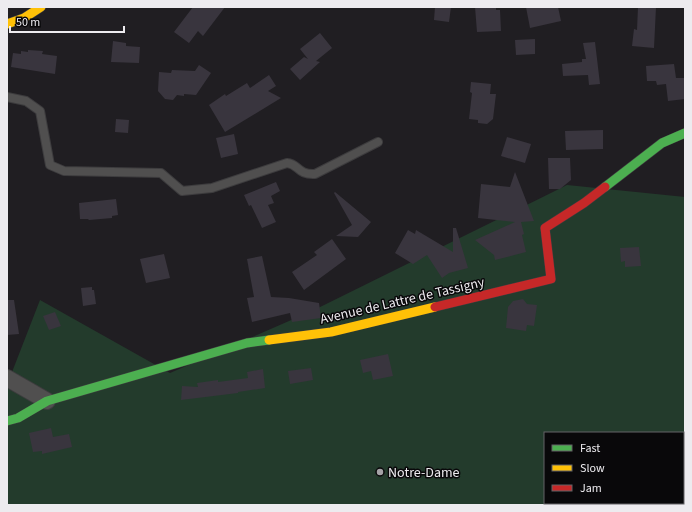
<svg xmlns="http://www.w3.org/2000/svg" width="692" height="512" font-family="'Source Sans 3',sans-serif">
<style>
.green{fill:#233b2c;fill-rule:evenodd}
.building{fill:#39353e}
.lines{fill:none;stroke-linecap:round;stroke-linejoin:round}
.lane-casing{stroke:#3d3c3e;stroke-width:10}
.street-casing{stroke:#3d3c3e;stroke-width:18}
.fast-casing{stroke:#3d3c3e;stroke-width:10}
.slow-casing{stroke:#3d3c3e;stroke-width:10}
.jam-casing{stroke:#3d3c3e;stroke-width:10}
.lane{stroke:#504f4f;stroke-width:8}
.street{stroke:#504f4f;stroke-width:16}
.fast{stroke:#4caf50;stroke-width:9}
.slow{stroke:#ffc107;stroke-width:9}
.jam{stroke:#c62828;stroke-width:9}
.poi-dot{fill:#a5a3a7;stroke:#09080a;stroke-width:1.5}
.labels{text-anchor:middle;stroke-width:3;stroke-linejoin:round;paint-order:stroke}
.street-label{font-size:14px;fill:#edebef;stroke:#09080a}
.poi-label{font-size:14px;fill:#edebef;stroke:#09080a;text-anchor:start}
</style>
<rect width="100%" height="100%" fill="#201e22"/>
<path class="green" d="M567 185 685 197V505H7V385L40 300 170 373 312 311ZM545 433H683V503H545Z"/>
<g class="building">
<path d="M193 7H225L203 36 198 31 189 43 174 32Z"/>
<path d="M435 7H451L449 22 434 20Z"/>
<path d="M475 7H496V10H500L501 31 477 32Z"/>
<path d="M526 7H558L561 21 530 28Z"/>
<path d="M638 7H656L654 48 632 46 634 29 637 30Z"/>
<path d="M320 33 332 48 316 61 320 62 300 80 290 69 304 57 308 59 300 49Z"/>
<path d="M535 39V54L516 55 515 40Z"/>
<path d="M113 41 126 43V46L140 47 139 63 111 62Z"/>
<path d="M595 42 600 84 589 85 588 75 563 76 562 64 582 62V59H586L583 43Z"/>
<path d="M28 50 43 51 42 54 57 56 55 74 11 67 13 53 21 54V51L28 52Z"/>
<path d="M674 64 676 78H685V99L668 101 666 84 657 85 656 81H647L646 66Z"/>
<path d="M199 65 211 73 196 95 184 94V96L177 95 173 100 165 99 158 91 159 72 171 73 172 70 195 71Z"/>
<path d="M269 75 276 86 268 91 281 98 225 132 209 105 225 94 226 96 247 83 250 88Z"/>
<path d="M471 82 491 84 490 94H496L493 119 487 124 478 123V120L469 119 472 93 470 92Z"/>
<path d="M116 119 129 120 128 133 115 132Z"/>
<path d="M603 130V149L566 150 565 131Z"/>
<path d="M234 134 238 154 221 158 216 138Z"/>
<path d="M507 137 531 144 525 163 501 156Z"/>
<path d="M548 158H570L571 180 560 189H549Z"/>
<path d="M515 172 534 221 521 222 524 234 522 235 526 252 495 260 494 255 475 240 515 222 478 218 481 184 510 187Z"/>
<path d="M276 182 280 191 271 196 274 203 268 205 276 222 262 228 251 205 249 206 244 195Z"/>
<path d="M335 192 371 222 358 237 336 236 352 225 334 193Z"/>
<path d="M116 199 118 215 112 216V218L89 220 88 219H80L79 203Z"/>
<path d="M453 228H456L468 268 449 273 442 278 427 255 413 264 395 253 408 230 415 234 416 230 453 252Z"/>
<path d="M332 239 346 259 304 290 292 272 317 255 314 252Z"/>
<path d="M639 247 641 266 625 267V261L621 262 620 248Z"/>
<path d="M164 254 170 278 146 283 140 259Z"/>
<path d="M262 256 271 297 289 298 319 303 321 318 292 322 290 313 252 322 247 298 254 297 247 259Z"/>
<path d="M92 287V290H94L96 304 83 306 81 288Z"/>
<path d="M523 299 527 304 537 305 534 326 527 325 526 331 506 328 508 307 513 301Z"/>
<path d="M7 300H14L19 334 7 335Z"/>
<path d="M55 312 61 326 49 330 43 316Z"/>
<path d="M388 354 393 376 373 380 371 371 363 373 360 360Z"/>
<path d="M311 368 313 380 290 384 288 371Z"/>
<path d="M263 369 265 388 238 392V393L181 400 182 386 198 387 197 383 218 380V382L248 378 247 372Z"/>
<path d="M51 428 53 437 69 434 72 447 42 454V451L33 452 29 433Z"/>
</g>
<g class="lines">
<defs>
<path id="lane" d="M7 97 26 101 40 111 50 165 64 171 161 173 182 191 212 188 287 163C299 164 297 175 315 174L378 142"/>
<path id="street" d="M7 378 47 401"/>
<g id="fast">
<path d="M605 187 662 143 685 133"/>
<path d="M7 421 18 418 47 401 247 343 269 340"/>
</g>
<g id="slow">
<path d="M7 24 24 18 41 7"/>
<path d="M269 340 331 332 435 307"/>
</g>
<path id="jam" d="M435 307 551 279 545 228 584 203 605 187"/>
</defs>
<use href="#lane" class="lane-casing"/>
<use href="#street" class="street-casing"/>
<use href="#fast" class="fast-casing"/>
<use href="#slow" class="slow-casing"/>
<use href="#jam" class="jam-casing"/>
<use href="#lane" class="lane"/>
<use href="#street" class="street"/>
<use href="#fast" class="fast"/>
<use href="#slow" class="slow"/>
<use href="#jam" class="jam"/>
</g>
<circle class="poi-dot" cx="380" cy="472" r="4"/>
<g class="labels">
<g class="street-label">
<text transform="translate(402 300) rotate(-13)" y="5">Avenue de Lattre de Tassigny</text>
</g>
<g class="poi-label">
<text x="388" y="477">Notre-Dame</text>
</g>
</g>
<rect width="692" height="512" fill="none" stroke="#edebef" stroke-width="16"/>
<rect x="544" y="432" width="140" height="72" fill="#09080a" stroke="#646366"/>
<rect x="552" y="445" width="20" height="6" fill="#4caf50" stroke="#646366"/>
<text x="580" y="452" font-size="12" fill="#edebef">Fast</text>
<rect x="552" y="465" width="20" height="6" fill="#ffc107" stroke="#646366"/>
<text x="580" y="472" font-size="12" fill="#edebef">Slow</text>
<rect x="552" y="485" width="20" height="6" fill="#c62828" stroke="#646366"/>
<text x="580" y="492" font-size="12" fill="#edebef">Jam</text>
<path d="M10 26v6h114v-6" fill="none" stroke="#edebef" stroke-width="2"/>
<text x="16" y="26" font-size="12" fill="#edebef" stroke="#09080a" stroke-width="3" paint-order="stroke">50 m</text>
</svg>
